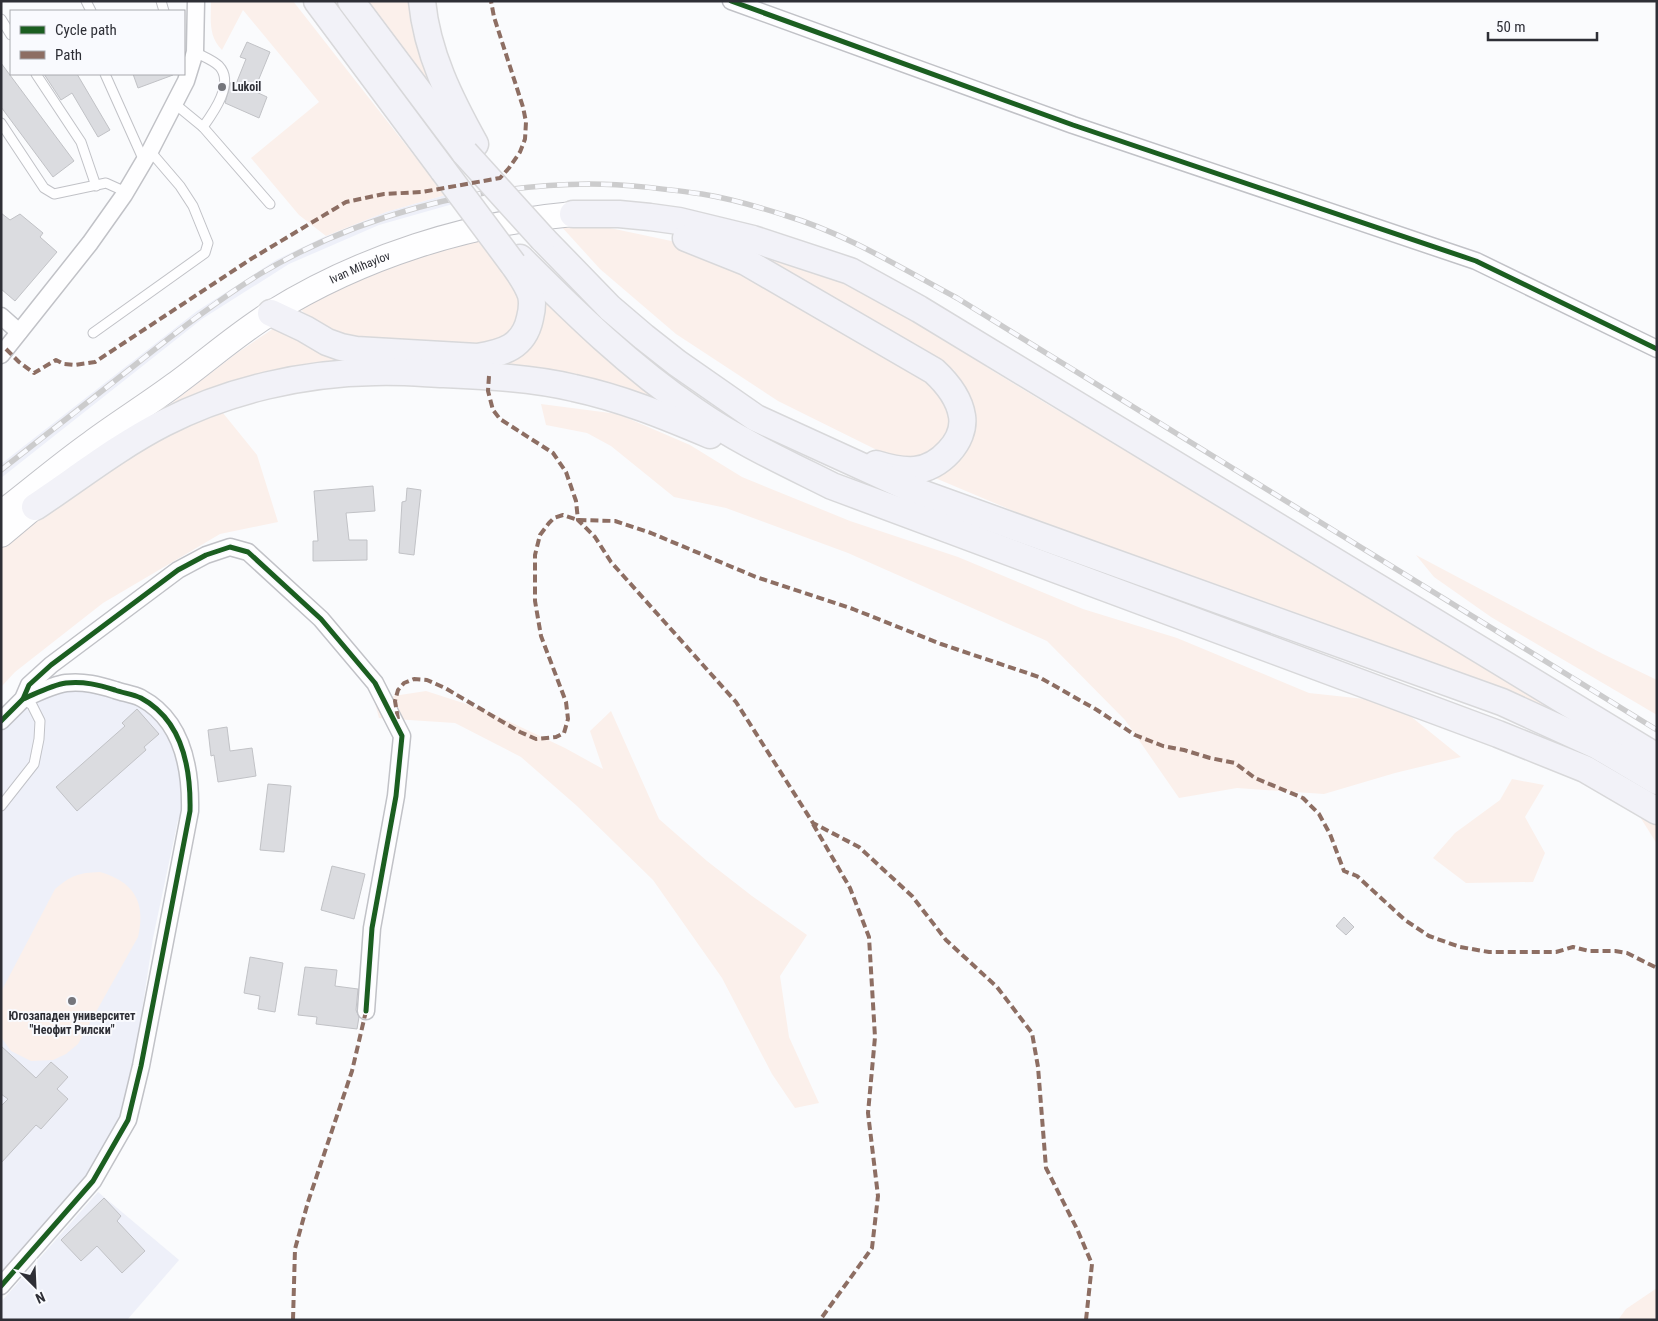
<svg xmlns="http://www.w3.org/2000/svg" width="1658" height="1321" font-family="'Roboto Condensed',sans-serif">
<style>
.built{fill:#eef0f9}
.green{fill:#fbf0eb}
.building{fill:#dbdce0;stroke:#c1c2c6}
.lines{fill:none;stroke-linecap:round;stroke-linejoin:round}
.service-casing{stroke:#c1c2c7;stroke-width:11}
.minor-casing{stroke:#c1c2c7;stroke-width:19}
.secondary-casing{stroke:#c1c2c7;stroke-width:26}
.primary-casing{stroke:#d8d8da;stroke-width:29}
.service{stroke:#fefeff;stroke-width:9}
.minor{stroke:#fefeff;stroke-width:16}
.secondary{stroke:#fefeff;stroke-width:24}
.primary{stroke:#f2f2f8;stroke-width:26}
.rail-casing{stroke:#cccccd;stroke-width:5.5}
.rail{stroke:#f9fafe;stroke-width:4;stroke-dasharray:11;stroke-linecap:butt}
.primary-bridge-casing{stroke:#d8d8da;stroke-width:29;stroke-linecap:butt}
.primary-bridge{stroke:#f2f2f8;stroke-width:26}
.quiet{stroke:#8d6e63;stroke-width:4;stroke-dasharray:8 4;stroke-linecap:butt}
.cycleway-casing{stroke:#f9fafe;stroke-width:8}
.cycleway{stroke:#1b5e20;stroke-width:5}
.poi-dot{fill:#75767c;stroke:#f9fafe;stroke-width:2}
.labels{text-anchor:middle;stroke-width:4;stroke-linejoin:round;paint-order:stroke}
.poi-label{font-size:12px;font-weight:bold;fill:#2e2f36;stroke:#f9fafe;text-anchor:start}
.street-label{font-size:12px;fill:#2e2f36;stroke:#f9fafe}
</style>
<rect width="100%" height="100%" fill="#fafbfd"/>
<g class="built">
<path d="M445 195 453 204 379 225 289 264 202 319 1 478V464L197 311 276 260 326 236 386 212Z"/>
<path d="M65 688 118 694 161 719 178 753 186 809 178 820 153 938 134 1064 120 1119 97 1161 88 1173 1 1272V726L6 721 33 702Z"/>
<path d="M98 1192 179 1260 127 1320H1V1302Z"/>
</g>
<g class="green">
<path d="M211 1H293L445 195 386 212 326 236 299 215 251 158 319 102 243 10 222 50C208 36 211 20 211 1Z"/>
<path d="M366 1H414L440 103Z"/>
<path d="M560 225 610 228 676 242 752 272 947 394 952 438 921 461 893 458 778 401 676 334 600 269Z"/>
<path d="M479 236 527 304 503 345 356 344 319 327 299 308C358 278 417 258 479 236Z"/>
<path d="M721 242 812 267 910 316 993 371 1052 407 1146 460 1625 750 1094 545 928 475 972 431 971 398 954 370Z"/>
<path d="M543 299 706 427 573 376 519 366 456 362 165 410 172 403 237 353 280 324 497 361Z"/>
<path d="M541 404 618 414 690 445 742 477 850 521 958 557 1083 609 1177 638 1309 693 1393 702 1461 757 1395 773 1324 794 1237 788 1179 798 1125 720 1047 641 848 553 726 508 674 497 611 446 587 433 546 425Z"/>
<path d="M223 413 257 455 278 522 220 534 103 603 15 672 1 687V542L104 461 170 432Z"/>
<path d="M1416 555 1603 654 1657 680V715L1491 617 1434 577Z"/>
<path d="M426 691 485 710 565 748 603 769 590 731 611 711 659 819 707 861 752 896 807 935 780 976 789 1037 819 1103 795 1108 772 1074 722 978 653 880 577 806 521 757 455 723 379 718 374 699Z"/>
<path d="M1512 779 1544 785 1525 817 1545 853 1533 882 1466 883 1433 858 1455 833 1500 800Z"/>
<path d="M1637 812 1657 825V844Z"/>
<path d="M100 872C134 882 146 902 138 937L78 1044 66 1054 53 1060 31 1061 11 1051 1 1037V992L55 889C72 875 78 873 100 872Z"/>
<path d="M1657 1288V1320H1618L1626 1309Z"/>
</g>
<g class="building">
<path d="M247 42 270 52 254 91 267 97 259 118 225 103 231 82 236 84 246 59 240 57Z"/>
<path d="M1 63 74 161 53 177 1 107Z"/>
<path d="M44 74H77L110 130 98 137 72 93 61 100Z"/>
<path d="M133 74H173V75L138 88Z"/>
<path d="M1 213 10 220 20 214 43 233 40 237 57 252 15 301 1 289Z"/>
<path d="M373 486 375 511 346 513 349 540H367V560L313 561V541H318L314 491Z"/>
<path d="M407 488 421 490 414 555 399 553 402 502 406 501Z"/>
<path d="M137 709 159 734 144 747 146 750 77 811 56 787 125 726 122 723Z"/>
<path d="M227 727 230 751 252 748 256 776 218 782 214 755 211 756 208 730Z"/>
<path d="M268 784 291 786 284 852 260 850Z"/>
<path d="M332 866 365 874 354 919 321 910Z"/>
<path d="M1344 917 1354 927 1346 935 1336 926Z"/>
<path d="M250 957 283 963 275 1012 258 1009 260 996 244 993Z"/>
<path d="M305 967 337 970 335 986 358 989 356 1010 359 1017 357 1029 316 1024 317 1017 298 1015Z"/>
<path d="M1 1046 36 1078 51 1062 68 1077 57 1089 68 1099 41 1129 36 1125 1 1163V1106L8 1099 1 1094Z"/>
<path d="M104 1198 121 1216 117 1221 145 1251 122 1273 97 1246 81 1261 61 1240Z"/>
</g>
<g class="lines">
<defs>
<g id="service">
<path d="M86 1 91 11"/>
<path d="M161 1 164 11"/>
<path d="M1 19 11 35"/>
<path d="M195 52C202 56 213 60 219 66 235 83 213 113 203 127"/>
<path d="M36 74 81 142 96 186"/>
<path d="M105 74 144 161"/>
<path d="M175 104 203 127 270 204"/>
<path d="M1 123 44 188 54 194 106 183 126 192"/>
<path d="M93 333 205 253 208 243 193 206 180 186 150 151"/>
<path d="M1 806 34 764 39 739 40 721 32 705 23 699"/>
</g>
<g id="minor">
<path d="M731 1 1073 125 1476 261 1657 349"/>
<path d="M1 316 19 332"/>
<path d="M1 355 90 243 124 195 150 151 186 81 195 52 196 1"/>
<path d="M1 721 23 699 29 685 51 665 178 570 206 555 230 547 248 552 321 619 375 683 402 736 396 796 372 928 366 1011"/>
<path d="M1 1286 93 1181 128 1120 141 1066 190 811C191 768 182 720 141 698 133 694 123 693 115 690 99 685 84 681 66 683 52 685 37 693 23 699"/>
</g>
<g id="secondary">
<path id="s1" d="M1 513C31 490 60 465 91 443 118 423 147 405 174 385 207 361 237 334 271 313 361 257 468 223 573 214"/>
<path d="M1 535 50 494"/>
</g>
<g id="primary">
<path d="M317 1 443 170"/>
<path d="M351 1 465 153"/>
<path d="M422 1C427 53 450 99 475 144"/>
<path d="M573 214H619L650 217 679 221 753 239 850 271 919 309 1657 757"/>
<path d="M686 238 746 262 934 371C947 383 959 397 962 416 966 441 939 468 915 470 902 471 889 468 876 464"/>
<path d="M543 239 610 308 644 337 677 363 756 418 918 492 1502 702 1598 746 1657 781"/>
<path d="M520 258C575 313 630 367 695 411 738 441 786 463 832 486L1498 734 1585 769 1657 811"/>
<path d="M271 313 305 329 327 342 341 347 356 350 477 357C503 353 524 347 530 318 532 310 533 303 531 295 527 283 520 274 513 264"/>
<path d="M35 507C77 479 119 446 164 423 228 390 304 373 375 372 398 371 421 373 443 374 487 376 532 378 574 388 621 398 665 416 710 435"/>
</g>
</defs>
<use href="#service" class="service-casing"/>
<use href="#minor" class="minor-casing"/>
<use href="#secondary" class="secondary-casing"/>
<use href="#primary" class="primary-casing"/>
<use href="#service" class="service"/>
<use href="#minor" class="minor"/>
<use href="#secondary" class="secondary"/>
<use href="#primary" class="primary"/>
<defs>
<path id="rail" d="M1 470C46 435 91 400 135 365 175 333 216 301 260 274 359 215 475 185 590 184 627 184 665 189 702 194 727 198 759 207 784 215 845 233 901 268 957 298L1657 730"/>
</defs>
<use href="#rail" class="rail-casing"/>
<use href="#rail" class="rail"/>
<defs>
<g id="primary-bridge">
<path d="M465 153 543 239"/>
<path d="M443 170 513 264"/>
</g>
</defs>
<use href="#primary-bridge" class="primary-bridge-casing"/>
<use href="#primary-bridge" class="primary-bridge"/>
<g class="quiet">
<path d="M6 349 19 362 34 373 56 360 64 364 74 365 95 362 251 259 346 202 384 194 422 192 500 178 509 168 520 152 525 139 526 122 523 107 494 17 491 1"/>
<path d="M489 376 488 391 493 410 500 419 553 453 566 472 576 501 578 520 595 537 611 562 736 702 813 823 859 847 912 896 946 940 997 987 1032 1033 1038 1067 1046 1168 1077 1229 1092 1264 1086 1320"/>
<path d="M398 719 395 701 398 690 404 683 414 679 427 680 445 688 520 732 536 739 556 737 564 733 568 719 566 702 541 636 535 601V555L540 535 549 523 554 518 563 515 578 520 615 521 651 533 756 577 853 609 941 644 1039 677 1097 710 1135 735 1163 746 1184 750 1210 758 1235 763 1255 778 1303 798 1319 814 1330 834 1344 871 1357 876 1405 920 1429 936 1460 947 1489 952H1556L1573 947 1589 951H1615L1627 953 1657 968"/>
<path d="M813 824 850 888 869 937 875 1037 868 1113 878 1196 872 1248 820 1320"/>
<path d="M293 1320 295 1249 308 1202 352 1071 366 1011"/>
</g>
<defs>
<g id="cycleway">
<path d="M731 1 1073 125 1476 261 1657 349"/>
<path d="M1 721 23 699 29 685 51 665 178 570 206 555 230 547 248 552 321 619 375 683 402 736 396 796 372 928 366 1011"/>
<path d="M1 1286 93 1181 128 1120 141 1066 190 811C191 768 182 720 141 698 133 694 123 693 115 690 99 685 84 681 66 683 52 685 37 693 23 699"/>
</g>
</defs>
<use href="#cycleway" class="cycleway-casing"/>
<use href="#cycleway" class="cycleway"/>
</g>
<g class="poi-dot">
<circle cx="222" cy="87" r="5"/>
<circle cx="72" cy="1001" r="5"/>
</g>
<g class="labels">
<g class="poi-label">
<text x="232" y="91">Lukoil</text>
<text x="72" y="1020" text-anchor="middle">Югозападен университет<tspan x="72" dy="14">"Неофит Рилски"</tspan></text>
</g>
<g class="street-label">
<text dy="4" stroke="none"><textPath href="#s1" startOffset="436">Ivan Mihaylov</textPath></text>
</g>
</g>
<rect width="1658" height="1321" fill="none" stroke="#2e2f36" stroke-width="5"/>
<rect x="10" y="10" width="175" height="65" fill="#f9fafe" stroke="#a8a9ae"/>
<rect x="20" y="26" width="25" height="8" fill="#1b5e20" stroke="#a8a9ae"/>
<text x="55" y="35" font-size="15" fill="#2e2f36">Cycle path</text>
<rect x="20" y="51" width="25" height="8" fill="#8d6e63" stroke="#a8a9ae"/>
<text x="55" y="60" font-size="15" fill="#2e2f36">Path</text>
<g transform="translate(35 1286) rotate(156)" stroke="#f9fafe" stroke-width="4" paint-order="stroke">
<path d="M0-4L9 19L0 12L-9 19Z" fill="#2e2f36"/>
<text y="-8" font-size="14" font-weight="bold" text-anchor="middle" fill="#2e2f36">N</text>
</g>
<path d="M1488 32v8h109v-8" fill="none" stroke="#2e2f36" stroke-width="2.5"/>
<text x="1496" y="32" font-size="15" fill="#2e2f36" stroke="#f9fafe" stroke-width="4" paint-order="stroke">50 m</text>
</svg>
